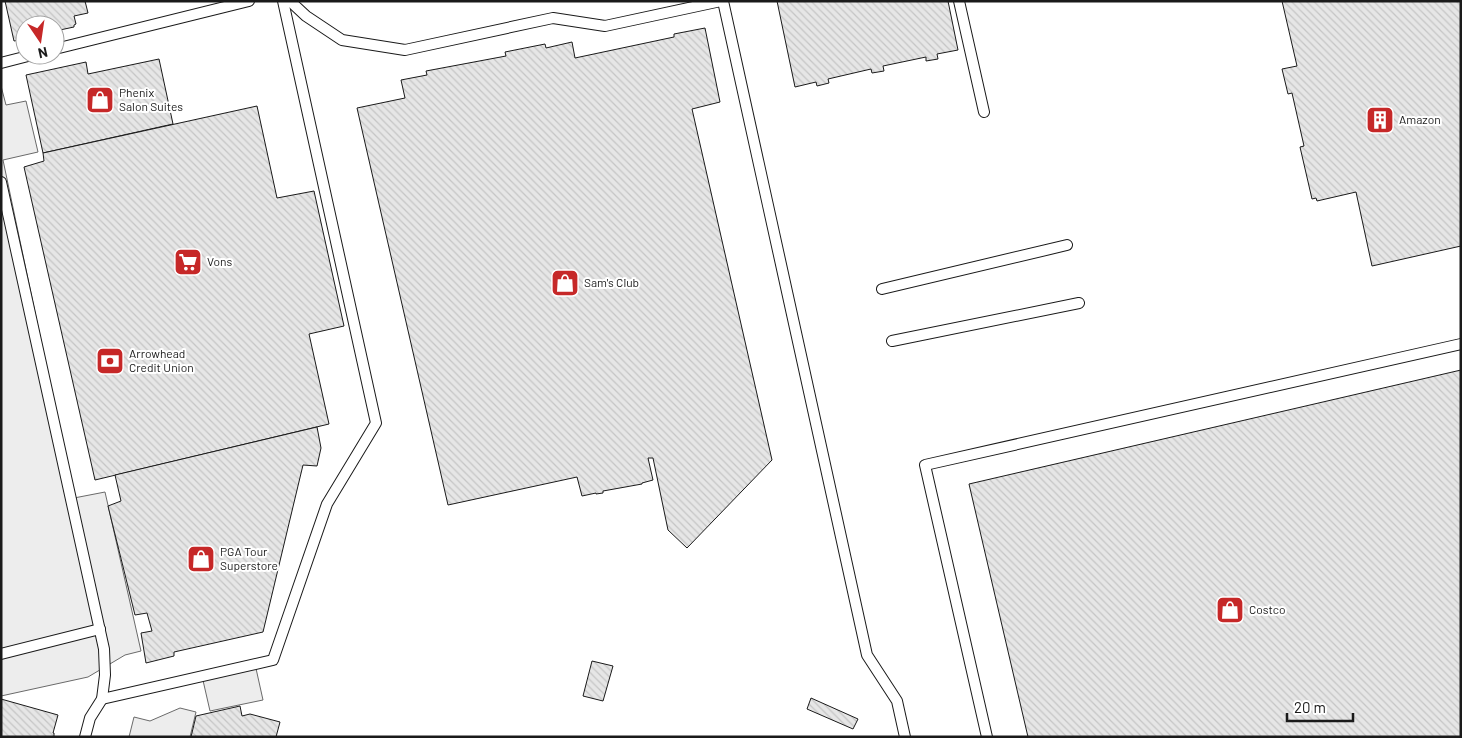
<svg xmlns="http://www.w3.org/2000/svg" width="1462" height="738" font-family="Barlow,sans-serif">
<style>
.parking{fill:#ededed;stroke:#6a6a6a}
.building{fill:url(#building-back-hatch);stroke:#1a1a1a}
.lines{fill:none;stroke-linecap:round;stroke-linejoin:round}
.lane-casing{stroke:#1a1a1a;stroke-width:12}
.lane{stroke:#fff;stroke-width:10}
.labels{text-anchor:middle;stroke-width:4;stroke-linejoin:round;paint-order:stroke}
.poi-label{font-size:12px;fill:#1a1a1a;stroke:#fff;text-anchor:start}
</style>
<defs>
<pattern id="building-back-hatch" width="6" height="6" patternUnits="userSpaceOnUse" patternTransform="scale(1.25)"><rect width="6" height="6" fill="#e6e6e6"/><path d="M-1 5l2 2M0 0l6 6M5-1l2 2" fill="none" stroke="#c5c5c5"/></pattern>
</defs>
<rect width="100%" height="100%" fill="#fff"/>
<g class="parking">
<path d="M1 86 6 105 26 101 38 152 3 160 74 498 105 492 141 651 125 655 88 677 1 696Z"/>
<path d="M255 664 263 700 210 711 202 676Z"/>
<path d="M180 708 196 712 190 737H129L134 717 150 721Z"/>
</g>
<g class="building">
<path d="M5 1H85L88 13 74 16 76 24 74 25V27L55 31V25H25V39L14 41Z"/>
<path d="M777 1H948L958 50 937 54 938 59 926 61V57L883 66 884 71 872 73 871 69 828 79 829 83 817 86 816 82 795 87Z"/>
<path d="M1282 1H1461V246L1372 266 1356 192 1317 201 1316 198 1312 199 1300 147 1304 146 1292 93 1288 94 1282 69 1297 66Z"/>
<path d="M705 28 720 102 692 109 772 460 687 548 668 530 653 458H648L653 480 642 483V484L603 491V493L596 494V493L582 496 577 477 448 505 357 108 405 98 401 80 427 75 426 71 506 56 505 52 545 44 546 48 572 42 575 58 674 37V34Z"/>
<path d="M159 59 173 124 43 153 26 75 86 62 88 74Z"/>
<path d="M257 106 277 198 314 191 344 326 309 334 329 424 95 480 24 167 44 161 43 153Z"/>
<path d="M1461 370V737H1028L969 484Z"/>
<path d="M317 427 321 448 317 466 303 465 263 632 174 652V656L146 663 141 633 152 631 147 613 135 615 108 506 121 501 115 475Z"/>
<path d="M592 661 613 666 603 701 583 696Z"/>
<path d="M811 698 858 719 853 729 807 709Z"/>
<path d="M1 699 58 715 53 733H54V737H1Z"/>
<path d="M240 706 242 716 250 714 280 722 276 737H191L196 716Z"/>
</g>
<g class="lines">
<defs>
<g id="lane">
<path d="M290 1 306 16 342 40 405 50 553 18 605 26 721 1"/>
<path d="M723 1 867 655 897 701 905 737"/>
<path d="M959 1 984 112"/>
<path d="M55 49 249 1"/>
<path d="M1 63 32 55"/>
<path d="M1 182 104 649 105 675 102 699 90 718 85 737"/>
<path d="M882 289 1067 245"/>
<path d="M892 341 1079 303"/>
<path d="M1 654 100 629"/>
<path d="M102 699 273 660 327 504 376 423 283 1"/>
<path d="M987 737 925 465 1461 344"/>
</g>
</defs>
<use href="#lane" class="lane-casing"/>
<use href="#lane" class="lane"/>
</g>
<defs>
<symbol id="shop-square" viewBox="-11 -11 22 22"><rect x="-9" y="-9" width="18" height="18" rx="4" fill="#c62828" stroke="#fff"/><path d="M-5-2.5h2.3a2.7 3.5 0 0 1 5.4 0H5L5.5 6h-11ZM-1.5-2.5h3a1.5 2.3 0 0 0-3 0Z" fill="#fff"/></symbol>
<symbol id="building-square" viewBox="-11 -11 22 22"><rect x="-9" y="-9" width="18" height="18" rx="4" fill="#c62828" stroke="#fff"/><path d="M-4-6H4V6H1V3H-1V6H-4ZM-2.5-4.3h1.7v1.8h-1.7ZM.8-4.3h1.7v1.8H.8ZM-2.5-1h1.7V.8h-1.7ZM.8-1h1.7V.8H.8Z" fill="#fff"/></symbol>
<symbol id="supermarket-square" viewBox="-11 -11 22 22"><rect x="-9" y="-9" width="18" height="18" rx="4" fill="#c62828" stroke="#fff"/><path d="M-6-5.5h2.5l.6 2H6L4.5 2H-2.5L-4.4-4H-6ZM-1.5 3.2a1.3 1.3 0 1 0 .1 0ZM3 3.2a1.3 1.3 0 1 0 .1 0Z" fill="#fff"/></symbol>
<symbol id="bank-square" viewBox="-11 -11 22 22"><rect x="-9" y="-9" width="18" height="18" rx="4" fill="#c62828" stroke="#fff"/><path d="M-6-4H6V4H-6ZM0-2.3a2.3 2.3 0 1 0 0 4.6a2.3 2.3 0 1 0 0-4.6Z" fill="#fff"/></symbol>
</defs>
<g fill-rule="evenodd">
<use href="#shop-square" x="84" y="84" width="32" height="32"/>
<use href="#building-square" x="1364" y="104" width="32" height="32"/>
<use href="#supermarket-square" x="172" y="246" width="32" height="32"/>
<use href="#shop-square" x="549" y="267" width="32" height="32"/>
<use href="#bank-square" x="94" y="345" width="32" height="32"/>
<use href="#shop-square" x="185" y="543" width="32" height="32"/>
<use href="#shop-square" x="1214" y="594" width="32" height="32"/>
</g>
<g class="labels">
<g class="poi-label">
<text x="119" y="97">Phenix<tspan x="119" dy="14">Salon Suites</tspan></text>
<text x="1399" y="124">Amazon</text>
<text x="207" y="266">Vons</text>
<text x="584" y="287">Sam's Club</text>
<text x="129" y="358">Arrowhead<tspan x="129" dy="14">Credit Union</tspan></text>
<text x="220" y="556">PGA Tour<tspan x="220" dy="14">Superstore</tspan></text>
<text x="1249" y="614">Costco</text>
</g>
</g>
<rect width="1462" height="738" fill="none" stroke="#1a1a1a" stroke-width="5"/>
<g transform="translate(40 40) rotate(167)"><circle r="24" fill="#ffffff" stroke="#a3a3a3"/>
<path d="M0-4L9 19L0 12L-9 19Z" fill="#c62828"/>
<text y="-8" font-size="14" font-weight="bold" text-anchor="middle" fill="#1a1a1a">N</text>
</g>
<path d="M1287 713v8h66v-8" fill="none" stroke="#1a1a1a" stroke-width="2.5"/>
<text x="1294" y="713" font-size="15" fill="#1a1a1a" stroke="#ffffff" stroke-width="4" paint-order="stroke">20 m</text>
</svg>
